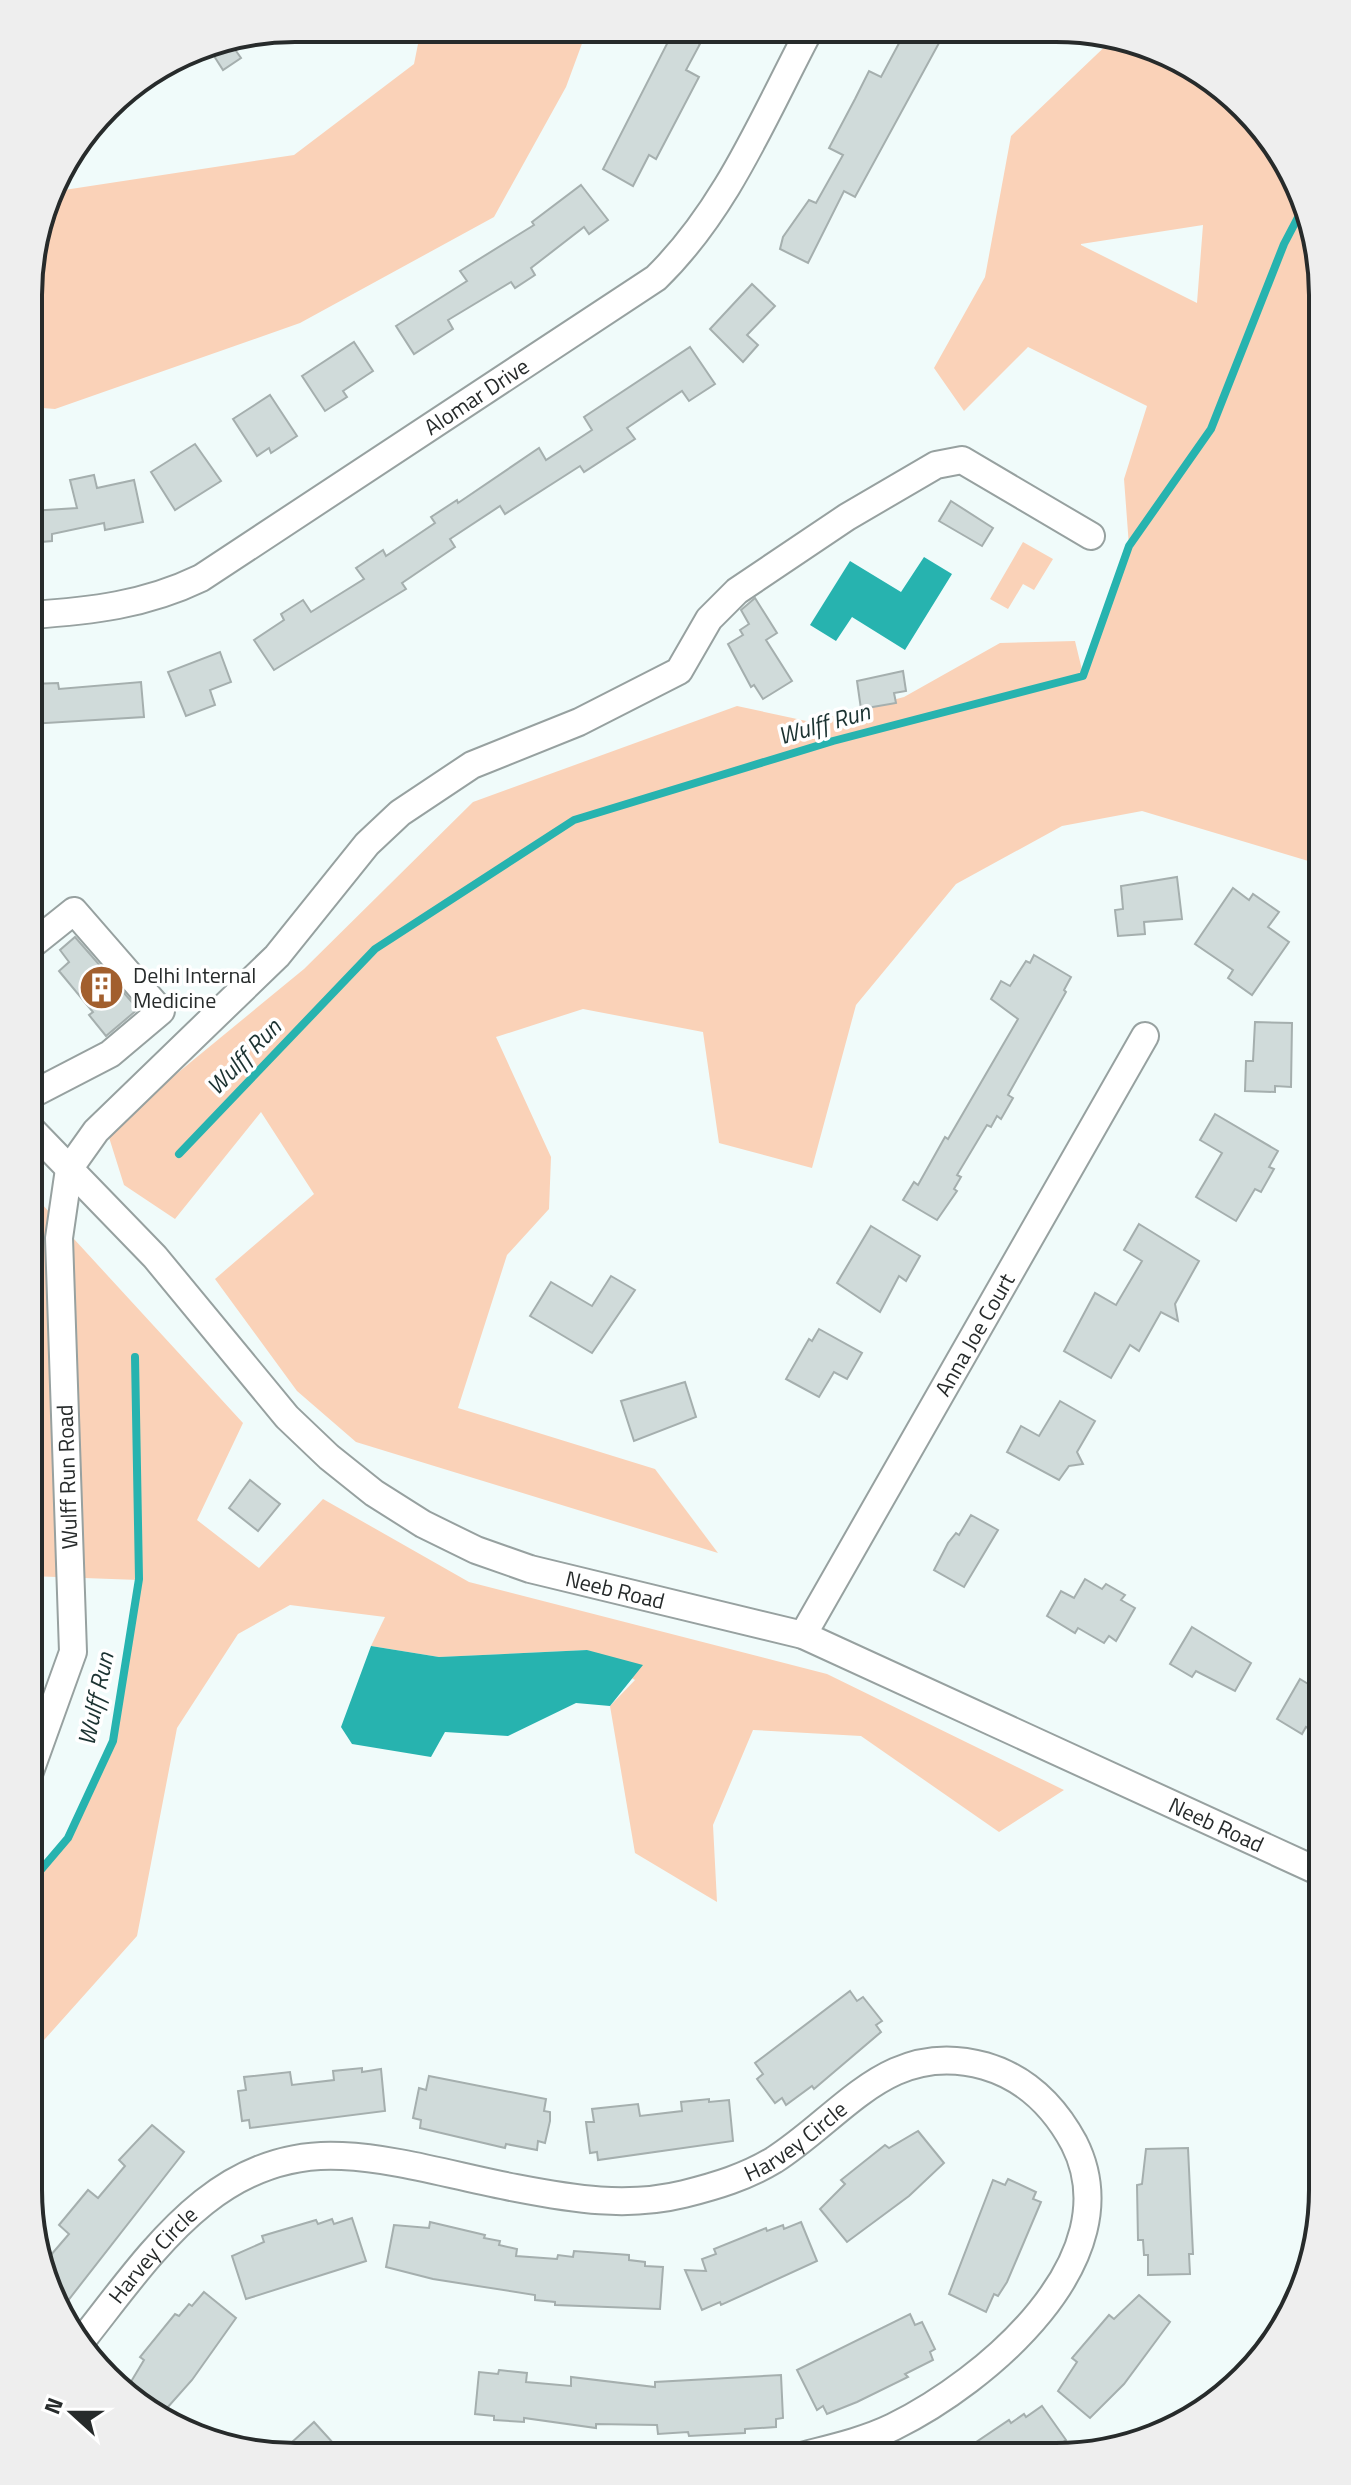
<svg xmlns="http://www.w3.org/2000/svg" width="1351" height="2485" font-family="'Titillium Web',sans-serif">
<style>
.green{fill:#fad2b8;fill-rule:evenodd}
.water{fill:#27b3af}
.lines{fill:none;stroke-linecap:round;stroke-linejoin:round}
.stream{stroke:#27b3af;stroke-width:8}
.building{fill:#d0dbda;stroke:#a5afae;stroke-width:2}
.minor-casing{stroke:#97a1a0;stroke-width:30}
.minor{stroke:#fff;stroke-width:26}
.labels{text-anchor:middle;stroke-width:7;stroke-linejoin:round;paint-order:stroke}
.street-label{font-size:22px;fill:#272b2b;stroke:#fff}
.poi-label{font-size:22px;fill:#272b2b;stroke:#fff;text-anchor:start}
.water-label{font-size:24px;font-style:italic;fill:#1b3231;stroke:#fff}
.rim{fill:none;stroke:#272b2b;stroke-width:4}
</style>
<rect width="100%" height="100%" fill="#f0fbfa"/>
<g class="green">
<path d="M421 29 587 30 566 87 494 217 300 323 55 409 30 407V261L51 192 294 155 414 64Z"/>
<path d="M1115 37 1232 94 1309 209 1323 295V852L1315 863 1142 811 1062 826 956 884 856 1005 812 1168 719 1143 703 1032 583 1009 496 1037 551 1157 549 1209 507 1255 458 1408 655 1469 718 1553 356 1442 297 1391 215 1279 314 1194 261 1112 175 1219 124 1185 107 1131 304 969 473 802 737 706 811 722 904 697 1000 643 1075 641 1083 674 1129 546 1124 479 1147 406 1028 347 964 411 934 368 985 277 1011 136ZM1203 225 1197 303 1081 245V244Z"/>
<path d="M1023 542 1053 559 1034 590 1023 584 1008 609 990 599Z"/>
<path d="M29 1190 243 1423 197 1520 259 1568 323 1499 469 1582 827 1674 1064 1790 999 1832 861 1736 753 1730 713 1825 717 1902 635 1853 610 1706 635 1680 587 1650 439 1657 371 1646 385 1617 290 1605 238 1634 177 1728 137 1936 28 2058V1885L68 1838 113 1741 139 1580 29 1576Z"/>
</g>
<g class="water">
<path d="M924 557 952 574 905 650 852 617 836 641 810 625 850 561 901 592Z"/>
<path d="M371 1646 439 1657 587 1650 643 1665 610 1706 576 1703 508 1736 445 1732 431 1757 352 1744 341 1727Z"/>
</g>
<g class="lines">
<g class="stream">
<path d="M179 1154 375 949 574 820 833 741 1083 676 1129 546 1211 429 1284 244 1305 204"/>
<path d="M28 1885 68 1838 113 1741 139 1579 135 1357"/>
</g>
</g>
<g class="building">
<path d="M674 30 700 44 686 70 699 77 656 159 649 155 633 186 603 169Z"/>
<path d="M905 32H945L855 197 844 191 808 263 780 249 783 237 809 200 816 203 843 155 829 148 855 99 869 71 881 77Z"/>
<path d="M229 41 241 58 223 70 207 45Z"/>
<path d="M581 185 608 220 589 234 584 227 531 268 535 275 515 288 511 282 448 320 453 329 414 354 396 326 467 281 460 271 534 225 532 222Z"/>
<path d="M752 284 775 306 747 335 758 345 743 362 710 329Z"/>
<path d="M354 342 373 371 343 391 347 397 325 411 302 376Z"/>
<path d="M690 347 715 384 689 401 682 391 627 428 635 439 584 472 580 466 505 514 500 506 450 539 455 547 402 583 406 589 274 670 254 640 284 620 281 614 303 600 311 612 364 579 356 568 383 550 386 556 435 523 431 517 457 500 458 503 539 448 546 460 592 430 584 417Z"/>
<path d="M270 395 297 436 271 453 269 448 257 456 233 419Z"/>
<path d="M195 444 221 481 175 510 151 472Z"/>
<path d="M94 475 97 488 134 480 143 522 105 530 104 523 52 534V541L30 543V511L77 508 70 480Z"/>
<path d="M951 501 993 528 982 546 939 521Z"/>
<path d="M755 598 777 633 766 640 792 681 763 699 754 685 751 687 728 644 743 635 740 630 749 624 741 610Z"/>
<path d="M220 652 231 682 210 690 215 705 186 716 168 672Z"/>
<path d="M903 671 906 691 894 693 896 703 861 709 857 681Z"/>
<path d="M141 682 144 717 30 724 31 684 58 683 59 689Z"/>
<path d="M1177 877 1182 919 1144 922 1145 934 1118 936 1115 910 1123 909 1121 886Z"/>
<path d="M1233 888 1249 900 1253 894 1279 912 1268 927 1289 942 1252 995 1228 978 1233 970 1195 944Z"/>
<path d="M75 937 138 1009 106 1036 89 1015 93 1012 59 971 69 962 60 950Z"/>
<path d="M1034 955 1071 977 1064 990 1066 992 1008 1095 1013 1098 1001 1119 997 1116 991 1127 987 1125 957 1175 961 1177 954 1189 957 1191 937 1220 903 1200 914 1182 918 1185 945 1137 948 1139 1018 1019 991 999 1001 981 1010 986 1026 961 1030 963Z"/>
<path d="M1255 1022 1292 1023 1291 1087 1275 1086V1092L1245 1091 1246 1061H1253Z"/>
<path d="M1215 1114 1278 1151 1269 1167 1274 1169 1261 1192 1255 1189 1236 1221 1196 1197 1222 1153 1200 1140Z"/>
<path d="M1139 1224 1199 1261 1175 1304 1178 1321 1161 1312 1139 1351 1130 1345 1111 1378 1064 1351 1095 1293 1116 1305 1142 1261 1124 1250Z"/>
<path d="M871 1226 920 1256 906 1281 899 1276 880 1312 837 1283Z"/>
<path d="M611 1276 635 1290 592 1353 530 1316 551 1282 592 1306Z"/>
<path d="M819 1329 862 1353 847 1379 834 1372 819 1397 786 1379 809 1339 812 1341Z"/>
<path d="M685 1382 696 1417 634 1441 621 1401Z"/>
<path d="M1060 1401 1095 1421 1077 1452 1083 1464 1069 1466 1059 1480 1007 1452 1021 1426 1039 1436Z"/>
<path d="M250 1480 280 1504 258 1531 229 1508Z"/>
<path d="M971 1515 998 1530 964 1587 934 1570 948 1543 956 1533 959 1535Z"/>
<path d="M1085 1579 1102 1589 1106 1584 1125 1595 1121 1600 1135 1608 1116 1641 1109 1636 1104 1643 1078 1628 1075 1633 1047 1616 1061 1591 1074 1598Z"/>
<path d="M1192 1627 1251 1663 1235 1691 1196 1671 1192 1677 1170 1664Z"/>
<path d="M1300 1679 1323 1693V1737L1306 1727 1302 1734 1277 1719Z"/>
<path d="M850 1991 857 2001 863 1997 882 2021 876 2025 881 2032 814 2089 812 2086 786 2105 782 2098 775 2103 757 2079 763 2074 755 2063Z"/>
<path d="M362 2068V2072L381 2069 385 2111 250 2128 249 2120 242 2121 238 2091 246 2090 244 2077 290 2072 292 2085 334 2080 333 2071Z"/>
<path d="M429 2076 546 2099 544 2111 550 2112V2121L545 2143 538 2141 537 2150 506 2144 505 2148 420 2128 421 2120 413 2118 419 2088 426 2090Z"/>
<path d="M709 2099V2102L729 2100 733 2141 598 2160 597 2152 590 2153 586 2122H594L592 2109 638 2104 640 2116 682 2111 681 2102Z"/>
<path d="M152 2125 184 2152 63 2307 42 2276 40 2259 44 2263 69 2234 59 2225 88 2190 98 2198 125 2166 119 2160Z"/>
<path d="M918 2131 944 2163 909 2196 847 2242 820 2209 845 2184 841 2180 885 2145 889 2148Z"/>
<path d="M1188 2148 1193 2254H1189L1190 2274 1148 2275V2255H1144L1143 2240H1138L1137 2185 1142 2184 1146 2149Z"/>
<path d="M1008 2179 1036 2192 1033 2199 1041 2202 1007 2282 998 2296 994 2294 986 2312 949 2294 993 2180 1005 2185Z"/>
<path d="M352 2218 366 2261 246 2299 232 2256 264 2242 262 2236 316 2220 318 2224 332 2219 334 2224Z"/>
<path d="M430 2222 485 2235 484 2238 500 2241 499 2245 517 2249 516 2256 557 2259 558 2255 573 2257 574 2251 616 2254 629 2255V2260L645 2262V2266L663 2267 660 2309 555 2305V2302L535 2300V2295L433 2279 386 2267 394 2225 429 2228Z"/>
<path d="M801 2222 817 2261 721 2305 720 2302 702 2310 685 2270 706 2271 702 2259 716 2254 714 2249 766 2228 767 2231 783 2225 784 2229Z"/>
<path d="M204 2292 236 2318 192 2380 159 2417 126 2390 144 2360 140 2357 175 2314 179 2316 189 2304 192 2306Z"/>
<path d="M1139 2295 1170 2322 1124 2384 1090 2418 1058 2391 1077 2362 1072 2358 1109 2315 1114 2319Z"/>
<path d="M910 2314 915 2325 922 2322 935 2349 930 2352 933 2360 905 2374 908 2377 857 2402 827 2414 823 2406 817 2410 797 2370Z"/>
<path d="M499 2370 527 2373 526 2382 571 2386V2377L655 2387V2382L781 2375 783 2418 776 2419V2427L745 2429V2433L689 2436 688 2432 658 2434 657 2425 596 2424V2428L524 2418V2422L494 2420V2416L475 2414 479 2372 498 2374Z"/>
<path d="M1042 2406 1066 2440 1042 2457H954L1009 2420 1011 2423 1024 2414 1026 2417Z"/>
<path d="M314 2422 344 2455H278Z"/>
</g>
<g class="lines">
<defs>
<g id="minor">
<path id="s1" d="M30 615C91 611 145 605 201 578L656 278C726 210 764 116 809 31"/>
<path d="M29 1096 110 1054 161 1011 74 911 29 947"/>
<path id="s2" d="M29 1127 155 1257 287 1417 329 1457 374 1493 423 1524 476 1550 530 1569 803 1635 1322 1873"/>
<path id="s3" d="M803 1635 1145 1036"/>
<path d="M28 1777 73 1652 59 1238 69 1169 96 1131 277 956 367 844 400 813 472 765 579 722 679 671 709 619 737 591 847 517 936 465 962 460 1091 536"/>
<path id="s4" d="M84 2338C152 2252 218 2149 342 2156 396 2158 462 2178 516 2188 573 2199 627 2208 684 2194 716 2186 746 2177 774 2160 844 2115 889 2039 985 2066 1026 2078 1054 2106 1074 2143 1133 2259 985 2382 893 2427 864 2441 832 2448 801 2456"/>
</g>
</defs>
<use href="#minor" class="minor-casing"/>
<use href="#minor" class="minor"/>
</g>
<defs>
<symbol id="building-disc" viewBox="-11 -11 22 22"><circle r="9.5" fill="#a25f2e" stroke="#fff"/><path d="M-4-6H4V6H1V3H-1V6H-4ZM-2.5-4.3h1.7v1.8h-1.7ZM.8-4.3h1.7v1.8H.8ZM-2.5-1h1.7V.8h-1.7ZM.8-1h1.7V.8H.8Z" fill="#fff"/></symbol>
</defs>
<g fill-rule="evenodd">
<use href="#building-disc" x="76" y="962" width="51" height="51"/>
</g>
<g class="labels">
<g class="street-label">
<text dy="8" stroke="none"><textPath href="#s1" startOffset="506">Alomar Drive</textPath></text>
<text dy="8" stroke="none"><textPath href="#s3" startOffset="346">Anna Joe Court</textPath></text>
<text transform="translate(67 1477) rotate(-92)" y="8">Wulff Run Road</text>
<text dy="8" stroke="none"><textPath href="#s2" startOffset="766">Neeb Road</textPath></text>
<text dy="8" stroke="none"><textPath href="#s2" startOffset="1414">Neeb Road</textPath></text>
<text dy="8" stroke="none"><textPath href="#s4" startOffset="802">Harvey Circle</textPath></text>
<text dy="8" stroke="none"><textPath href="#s4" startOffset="108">Harvey Circle</textPath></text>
</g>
<g class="poi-label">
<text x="133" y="983">Delhi Internal<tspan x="133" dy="25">Medicine</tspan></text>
</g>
<g class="water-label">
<text transform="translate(824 724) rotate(-16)" y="8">Wulff Run</text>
<text transform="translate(244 1057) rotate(-46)" y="8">Wulff Run</text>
<text transform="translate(96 1699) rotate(-78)" y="8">Wulff Run</text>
</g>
</g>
<path d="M0 0H1351V2485H0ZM295 42H1056A253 253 0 0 1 1309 295V2190A253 253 0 0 1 1056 2443H295A253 253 0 0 1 42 2190V295A253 253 0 0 1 295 42Z" fill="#eee" fill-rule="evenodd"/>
<path class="rim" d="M295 42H1056A253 253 0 0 1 1309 295V2190A253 253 0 0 1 1056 2443H295A253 253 0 0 1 42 2190V295A253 253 0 0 1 295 42Z"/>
<g transform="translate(72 2413) rotate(291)" stroke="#ffffff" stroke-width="6" paint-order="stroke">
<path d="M0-6L14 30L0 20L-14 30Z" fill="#272b2b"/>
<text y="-12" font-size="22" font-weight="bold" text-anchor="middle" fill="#272b2b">N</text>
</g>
</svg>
